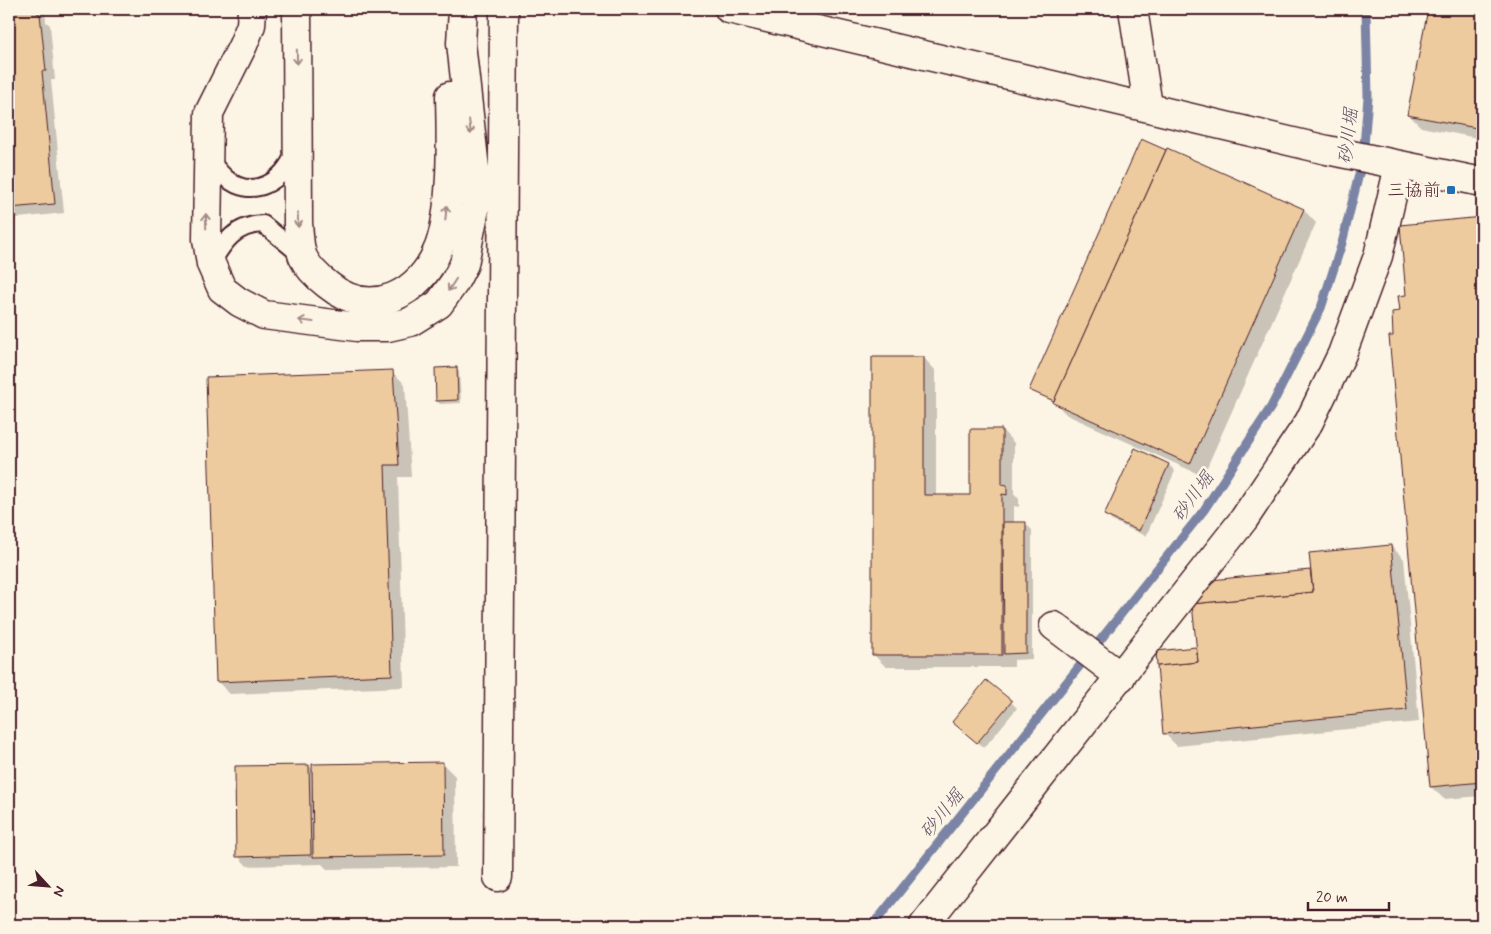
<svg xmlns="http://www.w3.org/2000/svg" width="1491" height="934" font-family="Mynerve,'Klee One',sans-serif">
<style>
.shadow{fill:#0003}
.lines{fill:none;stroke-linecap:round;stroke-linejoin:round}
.stream{stroke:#7b84a5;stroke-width:9}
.building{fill:#edcb9e;stroke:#4a1f2b}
.lane-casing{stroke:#4a1f2b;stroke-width:20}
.street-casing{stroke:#4a1f2b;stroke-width:31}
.secondary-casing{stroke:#4a1f2b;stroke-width:31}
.highway-casing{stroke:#4a1f2b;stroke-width:31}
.lane{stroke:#fcf5e5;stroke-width:16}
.street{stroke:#fcf5e5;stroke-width:28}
.secondary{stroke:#fcf5e5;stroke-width:28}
.highway{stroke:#fcf5e5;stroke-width:28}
.oneway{stroke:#a38a88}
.poi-dot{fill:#1f6fb2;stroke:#fcf5e5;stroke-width:2}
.labels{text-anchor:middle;stroke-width:5;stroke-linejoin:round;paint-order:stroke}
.poi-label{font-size:18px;fill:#4a1f2b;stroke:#fcf5e5;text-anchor:end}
.water-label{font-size:19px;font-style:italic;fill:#635268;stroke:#fcf5e5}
</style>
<rect width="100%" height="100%" fill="#fcf5e5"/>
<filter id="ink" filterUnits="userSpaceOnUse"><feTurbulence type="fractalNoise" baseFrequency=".02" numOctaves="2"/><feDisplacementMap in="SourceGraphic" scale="10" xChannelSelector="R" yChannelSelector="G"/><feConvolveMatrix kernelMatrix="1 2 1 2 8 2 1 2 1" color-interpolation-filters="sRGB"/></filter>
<g filter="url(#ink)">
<g class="shadow">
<path d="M9 9H45L46 22 50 25 55 80H51L64 213 9 219Z"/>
<path d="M1429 9H1482V139L1421 127 1408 114Z"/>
<path d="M1165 151 1304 210 1316 223 1203 476 1067 415 1054 402 1031 390Z"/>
<path d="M1482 219V796L1444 799 1431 787 1395 337 1408 296 1402 226Z"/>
<path d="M924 358 936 371V496H971L1002 430 1014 443V494L1019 499V507L1014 506V523H1025L1032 530V659L1014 660V667H886L873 654Z"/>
<path d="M456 368 459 371 461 403 440 404 437 401Z"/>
<path d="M392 372 405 384 411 477H398L404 687 230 694 217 681Z"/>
<path d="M1135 450 1169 465 1175 471 1146 536 1112 521 1106 515Z"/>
<path d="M1391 546 1404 559 1419 722 1177 746 1165 734 1196 648 1198 650 1310 571 1312 574Z"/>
<path d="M1011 702 1017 708 984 748 953 722Z"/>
<path d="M442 763 455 776 456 867 327 869 322 864 247 866 238 856 309 766 313 770Z"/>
</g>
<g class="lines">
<path class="stream" d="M873 925 1204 510 1271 407 1321 308 1342 243 1363 158 1368 97 1366 9"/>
</g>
<g class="building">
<path d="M9 9H37L38 14H40L46 71H42L55 204 9 208Z"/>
<path d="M1428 9H1482V129L1407 115Z"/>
<path d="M1141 139 1166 150 1054 401 1029 390Z"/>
<path d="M1167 148 1304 209 1190 464 1053 403Z"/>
<path d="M1482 217V782L1430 787 1389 336H1393L1392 312 1400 311 1398 296 1406 295 1400 225Z"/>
<path d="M872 357H924V495H970V429H1002V484L1007 485V495L1002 494V655H872Z"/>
<path d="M457 367 458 400 436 401 435 368Z"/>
<path d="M393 370 399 465H385L392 675 216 682 206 377Z"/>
<path d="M1135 448 1169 464 1139 531 1104 515Z"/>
<path d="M1003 522H1026V653L1004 654Z"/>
<path d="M1391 545 1407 710 1163 734 1157 666 1198 662 1192 604 1313 592 1309 553Z"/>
<path d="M1310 570 1313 592 1192 604 1211 580Z"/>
<path d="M1196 647 1198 662 1157 666 1156 651Z"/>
<path d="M986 680 1012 701 977 743 952 722Z"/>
<path d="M443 762 444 855 313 857 312 764Z"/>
<path d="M309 765 311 855 236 857 235 766Z"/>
</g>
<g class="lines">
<defs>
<g id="lane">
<path d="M208 157C213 164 219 172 226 178 252 201 284 181 294 153"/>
<path d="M211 264C224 242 235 225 263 224L302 256"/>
</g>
<g id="street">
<path d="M1133 9 1148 106"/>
<path d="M1054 626 1121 677"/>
<path d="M498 877 504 9"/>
<path d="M924 925 1244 519 1309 422 1342 354 1378 256 1399 166"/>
</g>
<path id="secondary" d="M729 9 1327 150 1482 182"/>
<g id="highway">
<path d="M252 9 251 25 243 45 209 113 207 239 211 264 222 289 239 302 264 315 357 327H388L410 322 439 304 454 283 464 264 476 203 475 169 461 43 463 9"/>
<path d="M297 9 298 223C299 233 299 248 303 257 308 268 319 278 328 285 371 320 421 295 439 247 453 209 451 138 450 96"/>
</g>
</defs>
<use href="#lane" class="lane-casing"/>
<use href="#street" class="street-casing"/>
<use href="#secondary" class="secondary-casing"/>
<use href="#highway" class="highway-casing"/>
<use href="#lane" class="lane"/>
<use href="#street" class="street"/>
<use href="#secondary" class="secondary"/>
<use href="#highway" class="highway"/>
</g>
<defs><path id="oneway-shaft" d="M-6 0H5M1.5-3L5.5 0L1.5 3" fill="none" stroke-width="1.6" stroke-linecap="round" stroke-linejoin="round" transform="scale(1.25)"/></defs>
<g class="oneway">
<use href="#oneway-shaft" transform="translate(297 57) rotate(89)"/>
<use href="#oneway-shaft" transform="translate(470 127) rotate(83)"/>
<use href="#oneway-shaft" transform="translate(446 213) rotate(-84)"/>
<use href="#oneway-shaft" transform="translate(298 220) rotate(88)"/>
<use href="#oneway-shaft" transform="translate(206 221) rotate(-91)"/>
<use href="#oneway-shaft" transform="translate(452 285) rotate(123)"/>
<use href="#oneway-shaft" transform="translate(306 321) rotate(-172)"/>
</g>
</g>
<rect class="poi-dot" x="1446" y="185" width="10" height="10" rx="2.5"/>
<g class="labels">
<g class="poi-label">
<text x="1441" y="196">三協前</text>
</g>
<g class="water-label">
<text transform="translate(1347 136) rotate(-83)" y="7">砂川堀</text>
<text transform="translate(1192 496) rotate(-54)" y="7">砂川堀</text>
<text transform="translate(941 813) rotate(-51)" y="7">砂川堀</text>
</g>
</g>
<rect width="1491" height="934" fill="none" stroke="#fcf5e5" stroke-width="30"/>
<rect x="15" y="15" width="1461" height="904" fill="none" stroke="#4a1f2b" stroke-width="2" filter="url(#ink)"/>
<g transform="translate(48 886) rotate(116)" stroke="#fcf5e5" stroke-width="4" paint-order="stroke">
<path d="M0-4L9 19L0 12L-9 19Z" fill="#4a1f2b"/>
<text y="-8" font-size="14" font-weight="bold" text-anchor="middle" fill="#4a1f2b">N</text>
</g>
<path d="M1308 902v8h81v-8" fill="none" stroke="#4a1f2b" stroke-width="2.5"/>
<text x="1316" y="902" font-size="15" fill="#4a1f2b" stroke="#fcf5e5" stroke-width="4" paint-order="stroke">20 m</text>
</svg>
